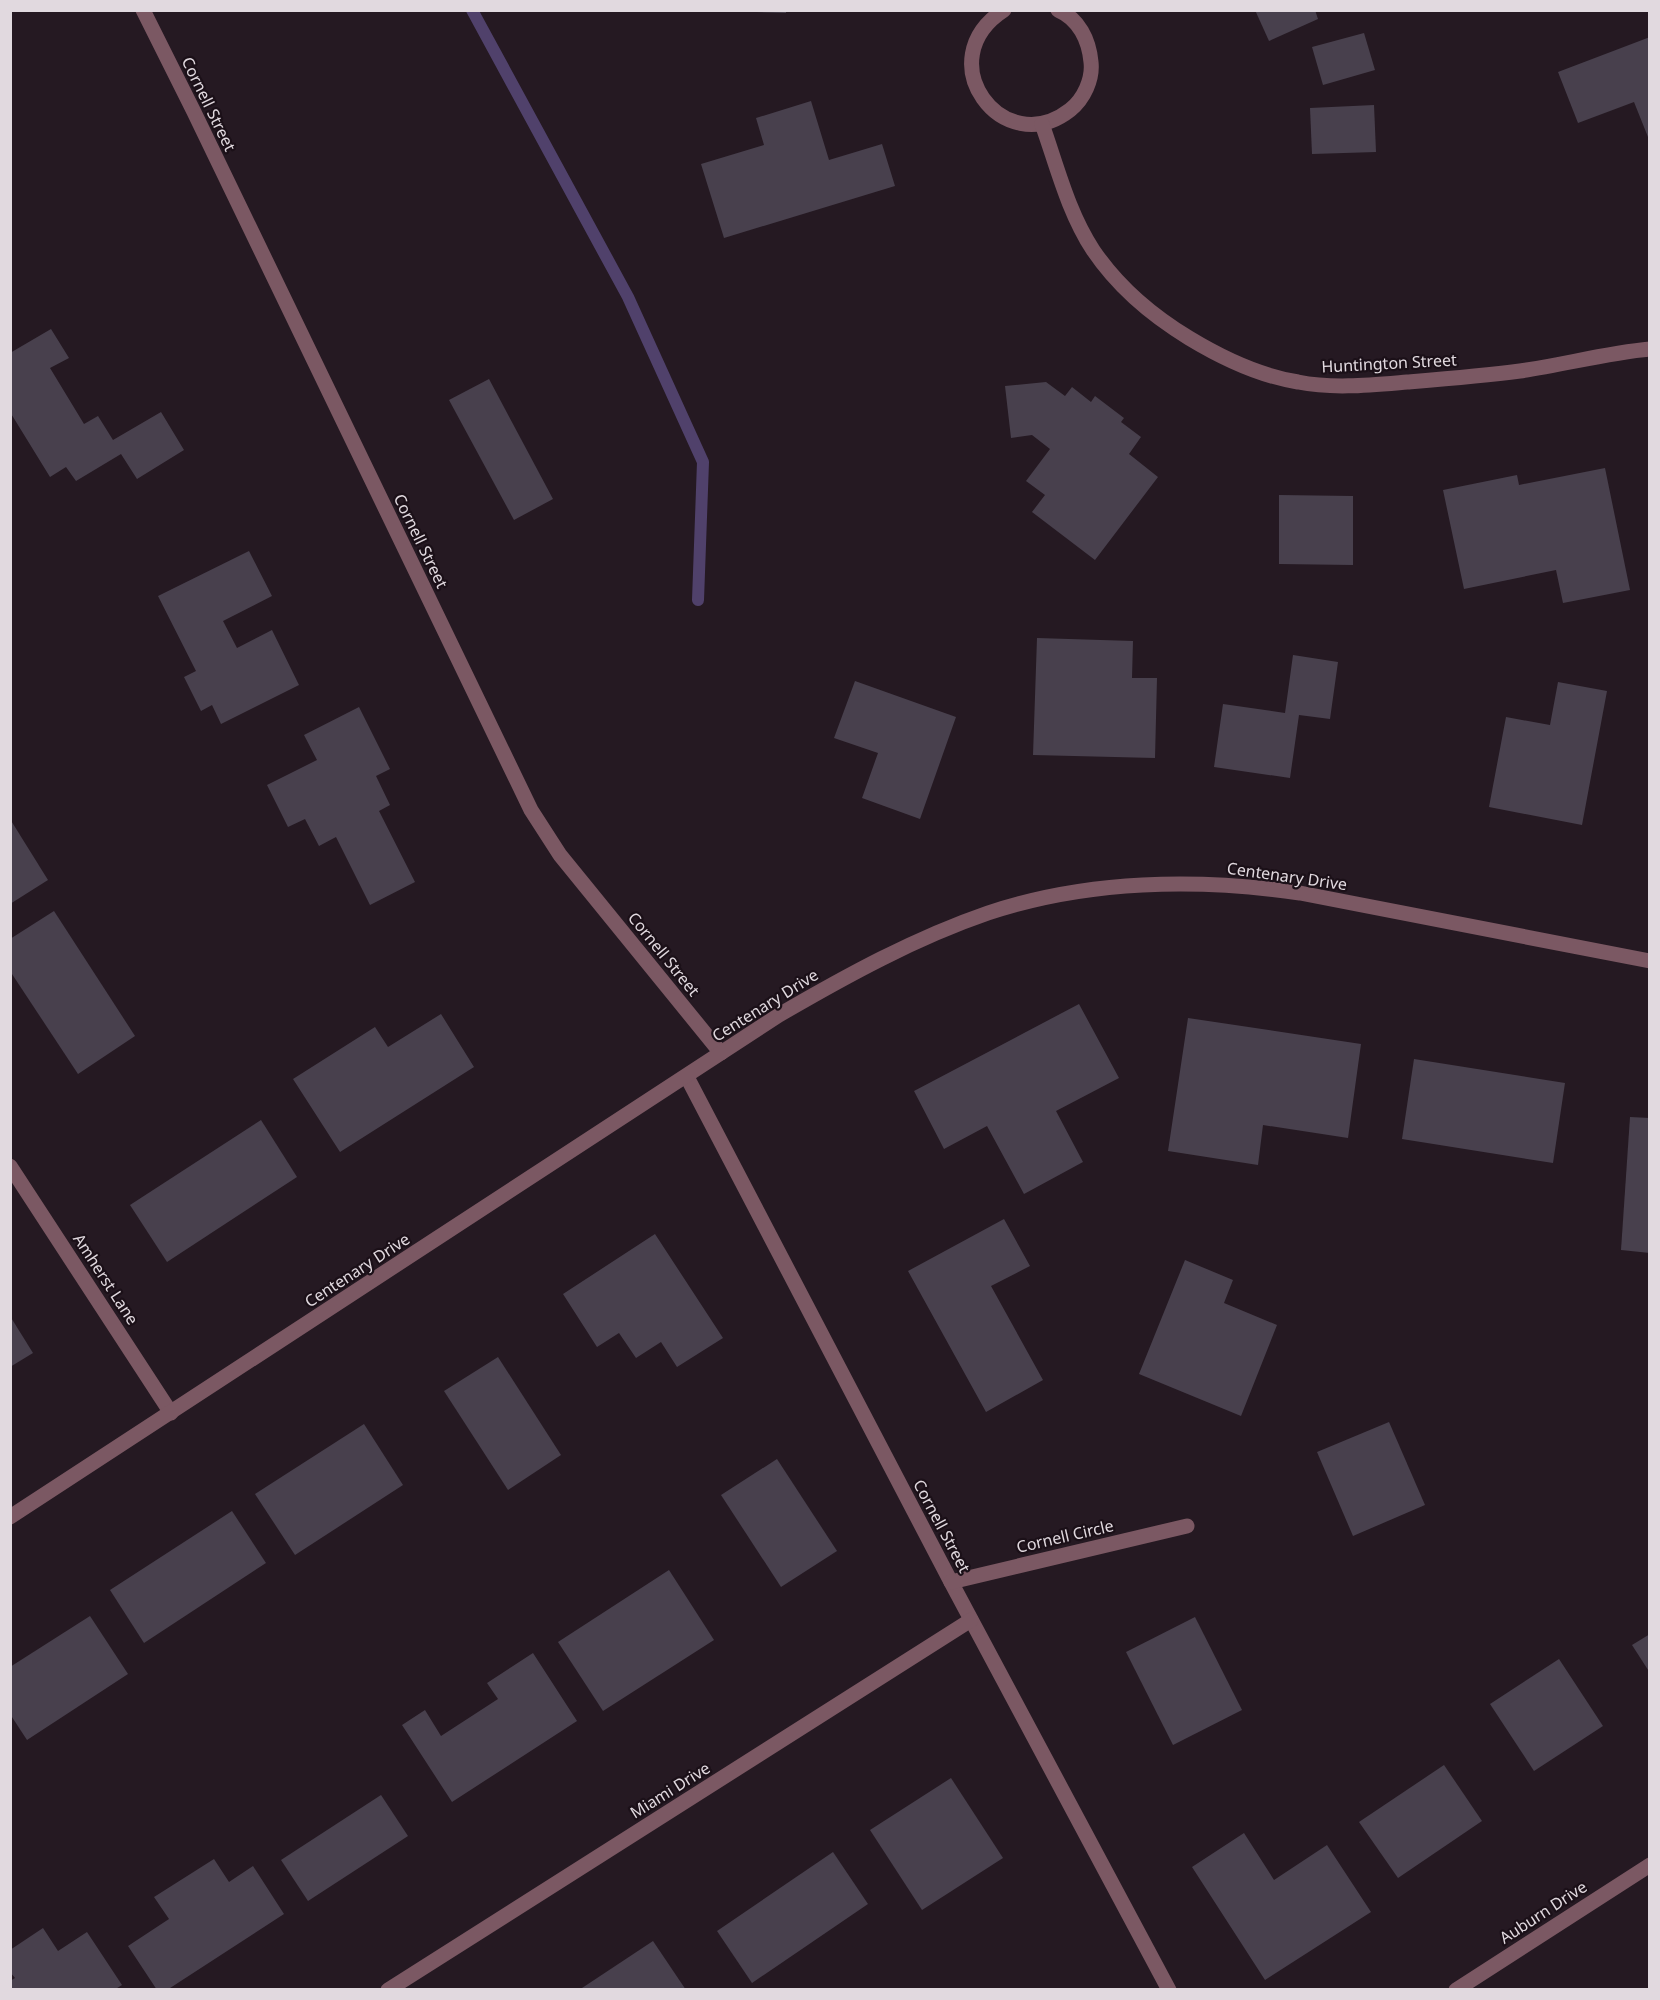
<svg xmlns="http://www.w3.org/2000/svg" width="1660" height="2000" font-family="'Noto Sans',sans-serif">
<style>
.lines{fill:none;stroke-linecap:round;stroke-linejoin:round}
.stream{stroke:#50416b;stroke-width:12}
.building{fill:#48404d}
.minor{stroke:#7b5863;stroke-width:15}
.labels{text-anchor:middle;stroke-width:4.5;stroke-linejoin:round;paint-order:stroke}
.street-label{font-size:16px;fill:#e1d9df;stroke:#1b1018}
</style>
<rect width="100%" height="100%" fill="#251922"/>
<g class="lines">
<path class="stream" d="M472 10 628 297 703 462 698 600"/>
</g>
<g class="building">
<path d="M756 10H786V13L756 12Z"/>
<path d="M1255 10H1315L1318 19 1269 41Z"/>
<path d="M1364 33 1375 70 1323 85 1312 47Z"/>
<path d="M1650 37V142L1634 102 1578 123 1558 72Z"/>
<path d="M811 101 829 160 882 144 895 186 724 238 701 164 764 145 756 118Z"/>
<path d="M1374 105 1376 152 1312 154 1310 108Z"/>
<path d="M51 329 69 358 50 368 84 424 98 416 113 440 161 412 184 450 137 479 121 454 76 481 66 467 50 477 10 412V353Z"/>
<path d="M489 379 553 499 514 520 449 400Z"/>
<path d="M1046 382 1065 396 1072 387 1091 402 1095 396 1124 418 1121 422 1141 437 1129 454 1158 477 1095 560 1032 512 1045 495 1026 481 1050 449 1032 435 1011 438 1005 386Z"/>
<path d="M1605 468 1630 590 1563 603 1556 570 1464 589 1443 490 1517 475 1519 485Z"/>
<path d="M1279 495 1353 496V565L1279 564Z"/>
<path d="M249 551 272 596 223 621 237 648 272 630 299 685 221 724 212 705 201 711 184 677 196 671 158 596Z"/>
<path d="M1037 638 1133 641 1132 678H1157L1155 758 1033 755Z"/>
<path d="M1293 655 1338 662 1330 719 1299 715 1290 778 1214 767 1223 704 1285 713Z"/>
<path d="M855 681 956 717 920 819 862 798 878 753 834 738Z"/>
<path d="M1558 682 1607 691 1582 825 1489 807 1506 717 1550 725Z"/>
<path d="M359 707 390 769 376 776 390 805 379 811 415 882 370 905 336 837 319 846 305 819 288 827 267 785 317 760 304 735Z"/>
<path d="M10 819 48 880 10 904Z"/>
<path d="M54 911 135 1036 78 1074 10 971V939Z"/>
<path d="M1079 1004 1119 1078 1056 1111 1083 1162 1024 1194 987 1126 944 1149 914 1091Z"/>
<path d="M441 1014 474 1067 340 1152 293 1079 375 1027 388 1047Z"/>
<path d="M1188 1018 1361 1044 1348 1138 1263 1125 1258 1165 1168 1151Z"/>
<path d="M1414 1059 1565 1083 1553 1163 1402 1139Z"/>
<path d="M1630 1117 1650 1118V1253L1621 1250Z"/>
<path d="M261 1120 297 1177 167 1262 130 1205Z"/>
<path d="M1004 1219 1030 1266 991 1286 1043 1380 986 1412 908 1271Z"/>
<path d="M655 1234 723 1338 677 1367 661 1342 636 1358 619 1333 597 1347 563 1294Z"/>
<path d="M1185 1260 1233 1280 1224 1303 1277 1325 1241 1416 1139 1374Z"/>
<path d="M10 1316 33 1353 10 1367Z"/>
<path d="M498 1357 561 1455 508 1490 444 1391Z"/>
<path d="M1389 1422 1425 1505 1353 1536 1317 1452Z"/>
<path d="M364 1424 403 1485 295 1555 255 1494Z"/>
<path d="M777 1459 837 1551 781 1587 721 1495Z"/>
<path d="M232 1511 266 1563 144 1643 110 1590Z"/>
<path d="M669 1570 714 1640 603 1711 558 1642Z"/>
<path d="M90 1616 128 1674 27 1740 10 1714V1667Z"/>
<path d="M1195 1617 1242 1710 1173 1745 1126 1652Z"/>
<path d="M1650 1634V1673L1632 1645Z"/>
<path d="M533 1653 577 1721 452 1802 402 1725 425 1710 441 1736 498 1699 487 1683Z"/>
<path d="M1559 1659 1603 1726 1534 1771 1490 1704Z"/>
<path d="M1444 1765 1482 1821 1398 1878 1359 1822Z"/>
<path d="M951 1778 1003 1858 922 1910 870 1830Z"/>
<path d="M381 1795 408 1836 308 1901 281 1860Z"/>
<path d="M1244 1833 1274 1880 1327 1845 1371 1912 1265 1980 1192 1867Z"/>
<path d="M833 1852 868 1904 752 1983 717 1931Z"/>
<path d="M214 1859 229 1882 253 1866 284 1914 167 1990H157L128 1946 169 1919 154 1897Z"/>
<path d="M43 1928 58 1951 87 1932 122 1985 114 1990H10V1981L15 1978 10 1972V1950Z"/>
<path d="M653 1941 686 1990H579Z"/>
</g>
<g class="lines">
<g class="minor">
<path d="M143 10 194 112 531 810 560 855 721 1053"/>
<path d="M1004 10C927 60 1003 162 1070 110 1084 99 1093 79 1091 62 1089 40 1079 19 1058 10"/>
<path d="M1042 124C1057 166 1068 212 1093 250 1118 287 1151 315 1189 338 1222 358 1260 376 1298 382 1333 389 1371 385 1407 382 1444 379 1482 376 1520 371 1563 365 1606 353 1650 349"/>
<path d="M687 1077 951 1582 1169 1990"/>
<path d="M10 1166 171 1413"/>
<path d="M10 1517 779 1015C846 976 915 938 988 913 1087 880 1197 878 1300 893L1650 961"/>
<path d="M951 1582 1187 1526"/>
<path d="M388 1990 971 1620"/>
<path d="M1456 1990 1650 1865"/>
</g>
</g>
<g class="labels">
<g class="street-label">
<text transform="translate(209 104) rotate(64)" y="6">Cornell Street</text>
<text transform="translate(1389 363) rotate(-3)" y="6">Huntington Street</text>
<text transform="translate(421 541) rotate(64)" y="6">Cornell Street</text>
<text transform="translate(1287 876) rotate(8)" y="6">Centenary Drive</text>
<text transform="translate(664 954) rotate(51)" y="6">Cornell Street</text>
<text transform="translate(765 1005) rotate(-32)" y="6">Centenary Drive</text>
<text transform="translate(357 1270) rotate(-33)" y="6">Centenary Drive</text>
<text transform="translate(106 1279) rotate(57)" y="6">Amherst Lane</text>
<text transform="translate(942 1526) rotate(62)" y="6">Cornell Street</text>
<text transform="translate(1065 1536) rotate(-13)" y="6">Cornell Circle</text>
<text transform="translate(670 1790) rotate(-32)" y="6">Miami Drive</text>
<text transform="translate(1543 1912) rotate(-33)" y="6">Auburn Drive</text>
</g>
</g>
<rect width="1660" height="2000" fill="none" stroke="#e1d9df" stroke-width="24"/>
</svg>
